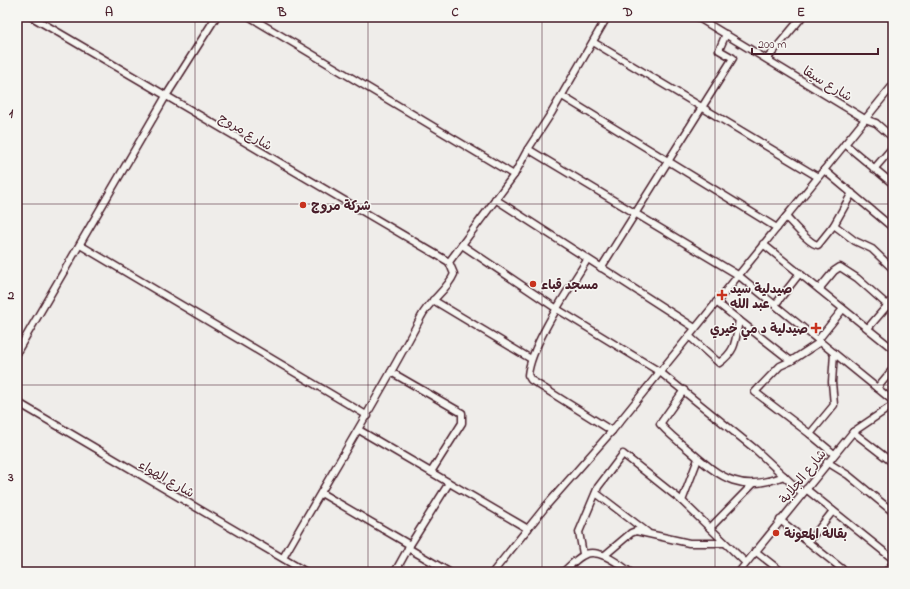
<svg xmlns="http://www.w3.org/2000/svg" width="910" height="589" font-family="'Indie Flower','Playpen Sans Arabic',sans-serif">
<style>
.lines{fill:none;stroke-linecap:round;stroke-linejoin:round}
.minor-casing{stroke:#4a1f2b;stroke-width:9}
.minor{stroke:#f6f6f2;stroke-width:6}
.grid{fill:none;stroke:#4a1f2b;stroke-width:1;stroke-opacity:0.55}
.poi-dot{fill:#c8321e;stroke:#f6f6f2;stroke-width:1.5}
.labels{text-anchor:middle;stroke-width:3;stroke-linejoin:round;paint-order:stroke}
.street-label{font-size:13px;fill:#4a1f2b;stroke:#f6f6f2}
.poi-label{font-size:13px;font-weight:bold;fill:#4a1f2b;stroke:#f6f6f2;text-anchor:start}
.neatline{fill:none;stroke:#4a1f2b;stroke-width:1.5}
.grid-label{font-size:13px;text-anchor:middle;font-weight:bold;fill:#4a1f2b}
</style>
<rect width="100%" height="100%" fill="#efedea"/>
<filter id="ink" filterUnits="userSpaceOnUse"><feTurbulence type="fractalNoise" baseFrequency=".025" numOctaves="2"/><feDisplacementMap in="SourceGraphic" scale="8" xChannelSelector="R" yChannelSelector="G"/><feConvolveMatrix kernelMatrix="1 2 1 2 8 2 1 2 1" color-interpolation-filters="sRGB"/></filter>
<g filter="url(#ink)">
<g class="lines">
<defs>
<g id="minor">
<path d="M32 17 449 262"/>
<path d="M250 17 514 175"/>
<path d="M697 17 865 119 876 123 893 138"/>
<path d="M593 42 818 177"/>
<path d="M767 59 802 17"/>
<path d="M562 96 777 228"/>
<path d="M845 144 893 184"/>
<path d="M528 149 738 275 893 401"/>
<path d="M874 169 893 147"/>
<path d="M824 170 893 228"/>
<path d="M495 199 695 328"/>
<path d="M786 217C793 224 809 244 818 245L834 225 852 193"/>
<path d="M834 225 855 241 872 249 893 269"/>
<path d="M763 244 893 349"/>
<path d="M80 245 368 416"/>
<path d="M462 245 557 309 660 372 755 449 802 493"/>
<path d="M587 260C570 288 531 344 528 375L531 380 612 431"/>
<path d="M601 268 733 58 719 50 726 34"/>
<path d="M819 289 834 271 840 267 857 278 893 310"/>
<path d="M433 300 531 359"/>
<path d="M716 302 791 361 820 342"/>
<path d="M775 305 800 273"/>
<path d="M868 328 893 299"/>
<path d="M689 336 719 363C737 350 735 341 739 320"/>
<path d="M818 340 843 309"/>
<path d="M17 352 166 96 216 17"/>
<path d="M834 353 832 382 834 405 810 434 834 454"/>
<path d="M791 361 780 366 755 392 810 434"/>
<path d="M391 372 462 413V423L431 472"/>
<path d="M877 388 893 369"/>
<path d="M684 390 660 424C669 434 680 443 690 451 722 479 741 493 784 476"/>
<path d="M17 402 306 572"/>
<path d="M359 430 528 529"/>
<path d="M853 432 893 463"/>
<path d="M827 462 848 475 893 512"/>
<path d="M806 489 893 559"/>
<path d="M321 493 410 545"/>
<path d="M596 493 647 532"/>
<path d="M682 501 698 459"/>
<path d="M780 520 846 572"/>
<path d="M710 528 753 484"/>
<path d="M809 541 833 511"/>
<path d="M408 548 449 572"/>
<path d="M755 551 782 572"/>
<path d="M583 554 579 532 598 487 623 454 682 501 746 563"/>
<path d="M605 555 631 533 636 531 689 543H724"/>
<path d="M283 558C329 477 378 399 421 317 429 300 447 291 454 274L449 262 514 175 528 149 552 112 607 17"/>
<path d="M395 572 410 545 449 483"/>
<path d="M493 572 546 506 612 431 893 85"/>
<path d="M563 572C569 567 575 560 582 556 597 546 619 564 630 572"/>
<path d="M739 572 853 432 893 405"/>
<path d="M886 572 893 563"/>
</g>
</defs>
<use href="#minor" class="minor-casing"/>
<use href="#minor" class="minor"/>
</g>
</g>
<path class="grid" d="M195 17V572M368 17V572M542 17V572M715 17V572M17 204H893M17 385H893"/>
<g class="poi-dot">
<circle cx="303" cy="205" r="4"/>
<circle cx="533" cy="284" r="4"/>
<path d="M720 289h4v4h4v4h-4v4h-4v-4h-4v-4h4z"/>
<path d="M814 322h4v4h4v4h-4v4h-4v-4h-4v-4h4z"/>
<circle cx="776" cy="533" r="4"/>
</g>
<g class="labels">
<g class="street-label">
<text transform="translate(828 83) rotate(31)" y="5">شارع سيقا</text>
<text transform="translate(246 131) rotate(31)" y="5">شارع مروج</text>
<text transform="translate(802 476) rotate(-51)" y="5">شارع الجلابة</text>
<text transform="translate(167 478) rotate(30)" y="5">شارع الهواء</text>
</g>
<g class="poi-label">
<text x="311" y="210">شركة مروج</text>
<text x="541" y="289">مسجد قباء</text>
<text x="730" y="293">صيدلية سيد<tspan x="730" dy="15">عبد الله</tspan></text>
<text x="808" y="333" text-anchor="end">صيدلية د مي خيري</text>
<text x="784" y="538">بقالة المعونة</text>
</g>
</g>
<rect width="910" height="589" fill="none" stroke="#f6f6f2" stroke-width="44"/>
<path d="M752 48v6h126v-6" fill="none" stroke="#4a1f2b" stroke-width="2"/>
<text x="758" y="48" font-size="12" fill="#4a1f2b" stroke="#f6f6f2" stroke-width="3" paint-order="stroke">200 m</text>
<rect x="22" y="22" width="866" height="545" class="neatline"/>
<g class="grid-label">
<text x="109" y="16">A</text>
<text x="282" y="16">B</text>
<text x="455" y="16">C</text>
<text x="628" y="16">D</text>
<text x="801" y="16">E</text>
<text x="11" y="117">1</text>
<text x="11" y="299">2</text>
<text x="11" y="481">3</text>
</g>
</svg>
